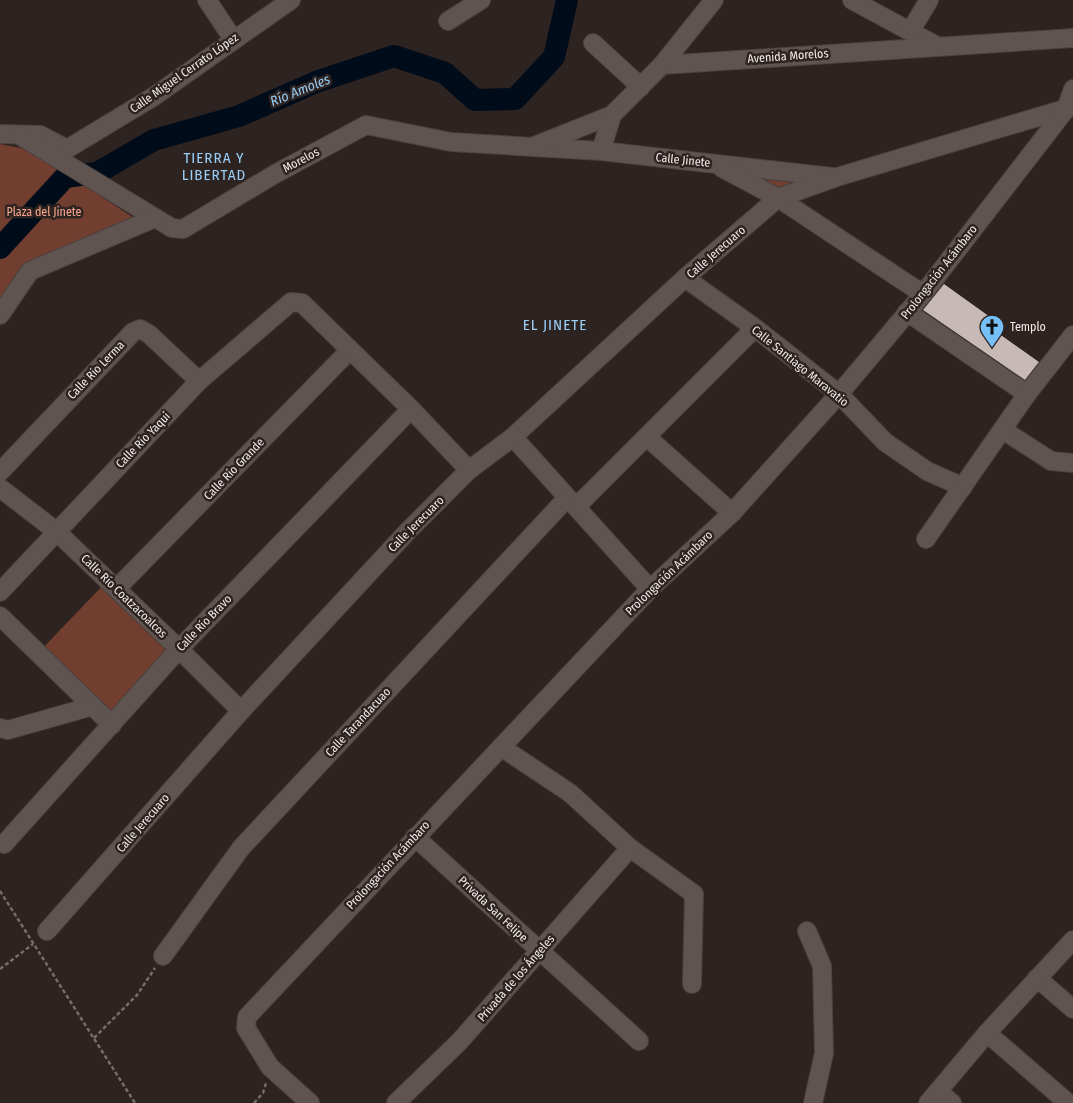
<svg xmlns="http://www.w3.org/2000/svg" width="1073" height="1103" font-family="'Fira Sans Condensed',sans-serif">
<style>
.green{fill:#713e30}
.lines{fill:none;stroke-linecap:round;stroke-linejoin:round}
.river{stroke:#000c1a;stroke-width:22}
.building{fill:#c7b9b6}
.minor-casing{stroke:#4a4240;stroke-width:20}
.path{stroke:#766d6b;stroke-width:2.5;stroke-dasharray:4 2.5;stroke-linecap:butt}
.minor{stroke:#5f5450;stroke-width:18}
.labels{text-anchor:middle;stroke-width:5;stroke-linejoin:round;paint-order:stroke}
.street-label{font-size:12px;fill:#f2ebe9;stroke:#2d2320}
.park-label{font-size:12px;fill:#fba78e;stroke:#2d2320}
.poi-label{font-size:12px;fill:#f2ebe9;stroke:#2d2320;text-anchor:start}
.water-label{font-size:14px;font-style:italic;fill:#98cdf6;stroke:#2d2320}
.quarter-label{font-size:15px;letter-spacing:1px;fill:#99cef7;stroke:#2d2320}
</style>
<rect width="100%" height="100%" fill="#2d2320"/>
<g class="green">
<path d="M0 144 31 150 134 218 30 266 0 304Z"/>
<path d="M738 171 794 179 777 196Z"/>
<path d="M108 580 179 649 112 725 38 653Z"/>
</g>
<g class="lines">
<path class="river" d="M0 248 65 177 97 173 154 140 239 116 316 82 394 56 445 73 475 100 515 99 554 57 567 0"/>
</g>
<path class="building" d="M944 284 1004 327 998 333 1039 362 1025 380 923 310Z"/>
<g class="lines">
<defs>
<g id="minor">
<path d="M207 0 233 39"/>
<path d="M852 0 937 46"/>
<path d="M448 21 481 0"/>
<path d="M911 30 929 0"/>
<path d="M593 43 641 87"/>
<path d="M662 65 1073 38"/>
<path d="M0 134 40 135 67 149 153 97 291 0"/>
<path d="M19 135 172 228 183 229 275 174 366 125 451 142 601 151 832 177"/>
<path d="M534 146 612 115 662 65 714 0"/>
<path d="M601 151 612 115"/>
<path d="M722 168 778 198 923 294"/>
<path d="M685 278 755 328 839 394 885 442 927 471 963 487"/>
<path d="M907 312 1027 394"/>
<path d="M0 315 30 271 155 218"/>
<path d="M1003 430 1051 461 1073 463"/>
<path d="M513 437 650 589"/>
<path d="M647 437 732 513"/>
<path d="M0 472 133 332 140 329 149 334 199 381"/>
<path d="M0 488 56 531 179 649 241 711"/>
<path d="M576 507 755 328"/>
<path d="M926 539 1027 394 1073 335"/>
<path d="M117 588 350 350"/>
<path d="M0 592 199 381 291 302 302 303 411 409 469 470"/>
<path d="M0 616 112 725"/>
<path d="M0 728 8 730 93 706"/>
<path d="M501 747 570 793 630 848 694 894 692 984"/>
<path d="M415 837 639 1041"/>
<path d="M4 844 179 649 411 409"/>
<path d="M47 931 241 711 407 532 469 470 513 437 685 278 778 198 837 177 1068 108"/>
<path d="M807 931 822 966 824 1053 813 1103"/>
<path d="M163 956 241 848 567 498"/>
<path d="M1037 978 1073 1009"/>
<path d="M987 1033 1068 1103"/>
<path d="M938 1091 952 1103"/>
<path d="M310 1103 270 1067 246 1028 247 1017 650 589 732 513 839 394 923 294 1066 109 1073 89"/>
<path d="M396 1103 460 1041 630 848"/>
<path d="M928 1103 987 1033 1073 940"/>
</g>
</defs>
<use href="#minor" class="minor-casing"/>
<g class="path">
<path d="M0 891 135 1103"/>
<path d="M0 969 33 944"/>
<path d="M94 1038 137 995 155 968"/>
<path d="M254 1103 263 1093 266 1083"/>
</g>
<use href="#minor" class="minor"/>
</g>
<defs>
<symbol id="church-pin" viewBox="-11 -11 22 30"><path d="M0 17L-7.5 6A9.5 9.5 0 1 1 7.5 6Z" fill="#76c0f7" stroke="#2d2320"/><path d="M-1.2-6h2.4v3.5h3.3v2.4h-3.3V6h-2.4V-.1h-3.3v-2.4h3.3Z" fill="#111"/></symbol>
</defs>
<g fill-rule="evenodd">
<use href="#church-pin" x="978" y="313" width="28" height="38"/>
</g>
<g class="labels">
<g class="street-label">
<text transform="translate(788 56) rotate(-4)" y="4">Avenida Morelos</text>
<text transform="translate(184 73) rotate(-35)" y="4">Calle Miguel Cerrato López</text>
<text transform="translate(301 160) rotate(-28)" y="4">Morelos</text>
<text transform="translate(683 160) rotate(6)" y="4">Calle Jinete</text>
<text transform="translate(716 252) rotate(-41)" y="4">Calle Jerecuaro</text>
<text transform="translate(939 272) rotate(-52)" y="4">Prolongación Acámbaro</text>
<text transform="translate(800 366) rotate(39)" y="4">Calle Santiago Maravatio</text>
<text transform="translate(96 370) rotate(-46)" y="4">Calle Río Lerma</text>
<text transform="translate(143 440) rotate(-46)" y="4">Calle Río Yaqui</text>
<text transform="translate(234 469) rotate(-46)" y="4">Calle Río Grande</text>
<text transform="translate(416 524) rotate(-45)" y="4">Calle Jerecuaro</text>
<text transform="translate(669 573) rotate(-44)" y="4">Prolongación Acámbaro</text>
<text transform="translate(124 596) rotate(44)" y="4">Calle Río Coatzacoalcos</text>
<text transform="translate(204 623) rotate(-46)" y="4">Calle Río Bravo</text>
<text transform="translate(358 722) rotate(-47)" y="4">Calle Tarandacuao</text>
<text transform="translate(143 823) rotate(-49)" y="4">Calle Jerecuaro</text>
<text transform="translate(388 865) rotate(-47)" y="4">Prolongación Acámbaro</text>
<text transform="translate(493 909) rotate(43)" y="4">Privada San Felipe</text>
<text transform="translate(516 978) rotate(-49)" y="4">Privada de los Ángeles</text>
</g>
<g class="park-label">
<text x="44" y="216">Plaza del Jinete</text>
</g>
<g class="poi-label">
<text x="1010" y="331">Templo</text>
</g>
<g class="water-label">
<text transform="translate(300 90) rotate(-22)" y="5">Río Amoles</text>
</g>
<g class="quarter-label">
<text x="214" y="163">TIERRA Y<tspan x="214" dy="17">LIBERTAD</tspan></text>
<text x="555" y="330">EL JINETE</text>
</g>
</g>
</svg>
